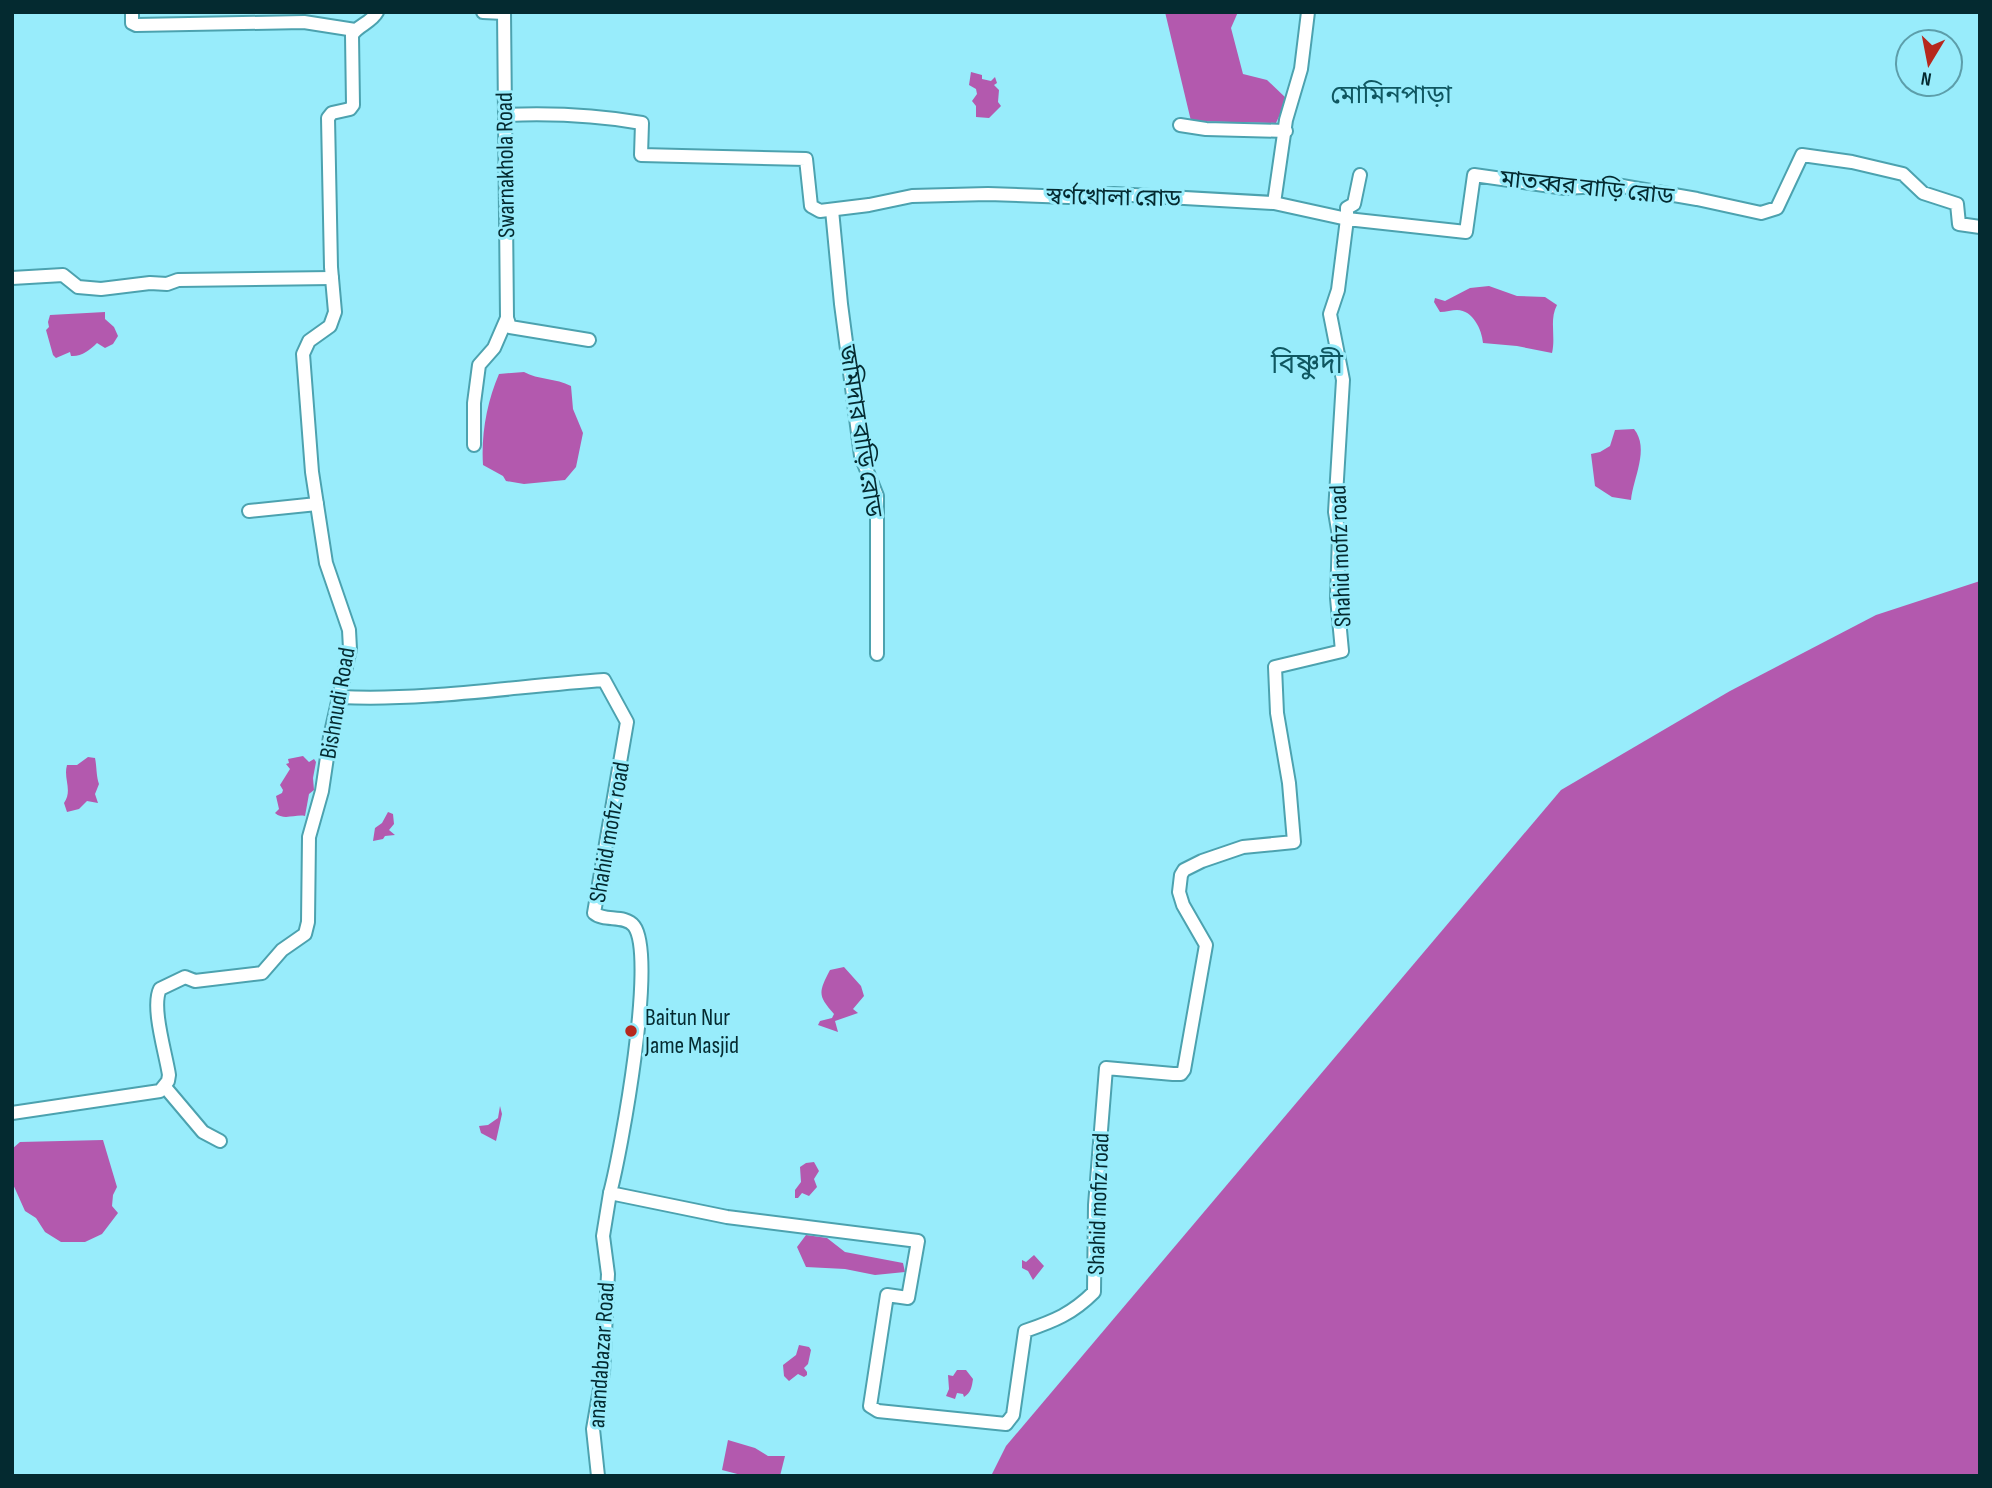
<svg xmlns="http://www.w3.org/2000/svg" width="1992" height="1488" font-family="'Sofia Sans Condensed','Noto Sans Bengali',sans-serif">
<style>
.water{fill:#b359ae}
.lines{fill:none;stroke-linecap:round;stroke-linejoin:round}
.minor-casing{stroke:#4ca2af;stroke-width:16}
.minor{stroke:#fff;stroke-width:12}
.poi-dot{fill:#b6281d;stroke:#98ecfb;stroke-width:2.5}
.labels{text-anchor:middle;stroke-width:6;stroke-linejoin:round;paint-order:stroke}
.street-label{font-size:24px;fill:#042a30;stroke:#98ecfb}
.poi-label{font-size:24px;fill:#042a30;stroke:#98ecfb;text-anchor:start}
.neighbourhood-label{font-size:26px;fill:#0f5761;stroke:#98ecfb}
.quarter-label{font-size:28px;fill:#0f5761;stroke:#98ecfb}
</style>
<rect width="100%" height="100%" fill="#98ecfb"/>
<g class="water">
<path d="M1165 12H1238L1231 28 1243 74 1267 80 1287 99 1276 123 1191 121Z"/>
<path d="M971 72 982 75V79L991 81 995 77 997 83 994 85 999 90 998 102 1001 106 989 118 976 117V106L972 101 977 94 976 89 969 85Z"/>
<path d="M1489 286 1517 296 1545 297 1557 305C1549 320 1556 336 1552 353L1517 346 1483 343C1482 330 1473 310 1457 310 1452 310 1446 312 1440 312L1434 302 1435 298 1445 301 1470 288Z"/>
<path d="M105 312V319L114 327 118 336 113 344 105 348 97 343C90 350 81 357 71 356L70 352 56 358 53 355 46 330 49 327 48 322 50 315Z"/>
<path d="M524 372C538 380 556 378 571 386L573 409 583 433 576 467 565 480 524 484 506 481 503 476 483 465C481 434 487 402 499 374Z"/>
<path d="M1634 429C1650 449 1633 478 1631 500L1612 497 1595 486 1591 454 1600 452 1610 446 1615 430Z"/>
<path d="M1980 581V1476H991L1006 1446 1561 790 1730 691 1876 615Z"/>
<path d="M303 756 309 762 314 759 316 762 313 778 314 790 309 794 305 816C295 814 284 821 275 813L279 809 276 796 282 793 283 790 280 785 290 769 286 764 289 763 288 759Z"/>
<path d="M88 757 95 758C97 768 96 775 99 784L95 794 98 803 87 801 79 809 67 812 64 803C73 790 63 779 67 765H77Z"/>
<path d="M388 812 393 814 394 824 389 830 395 835 385 836 383 839 373 841 375 828 382 823Z"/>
<path d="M844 967 861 986 864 996 853 1009 858 1013 835 1021 838 1032 818 1025 820 1021 832 1018 834 1014C818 996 818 993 830 970Z"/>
<path d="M500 1106 502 1114 496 1141 481 1133 479 1126 488 1125 498 1118Z"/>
<path d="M103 1140 117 1187 113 1195 112 1206 118 1213 102 1234 85 1242H61L45 1232 36 1218 25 1211 12 1182V1149L20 1142Z"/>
<path d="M814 1162 819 1171 814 1179 817 1187 809 1196 802 1193 798 1198H795V1190L801 1182 800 1167 806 1163Z"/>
<path d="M806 1235 827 1238 845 1252 903 1263 905 1272 875 1275 845 1269 806 1267 797 1247Z"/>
<path d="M1034 1255 1044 1266 1033 1280 1028 1271 1022 1268V1260L1026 1262Z"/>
<path d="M799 1345 809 1347 811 1350 808 1364 804 1368 807 1372V1375L804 1377 798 1374 789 1381 784 1376 783 1365 796 1355Z"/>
<path d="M957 1370H966L973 1379C972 1386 971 1393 964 1397L963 1394 957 1393 955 1399 946 1396 949 1389 948 1375 953 1376Z"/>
<path d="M728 1440 755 1448 768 1456H785L780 1476H745L722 1470Z"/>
</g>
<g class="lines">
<defs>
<g id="minor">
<path d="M132 12V23L136 25 304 22 355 30 336 27"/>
<path d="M483 12 504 13"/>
<path d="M504 12 507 318 510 327 589 340"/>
<path d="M505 115C551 113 596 115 642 123L641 155 806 159 811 206 820 211 869 205 912 196 988 194 1069 197 1114 194 1274 203 1347 219V208L1354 204 1360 175"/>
<path d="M1180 125 1206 129 1286 131"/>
<path d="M1274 203 1286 120 1301 69 1308 12"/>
<path d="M832 210 841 304 861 456 877 496V654"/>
<path d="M12 278 63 275 78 287 101 289 150 283 167 284 178 280 332 278"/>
<path d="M474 445V403L479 365 494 348 507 318"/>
<path d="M249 511 317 504"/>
<path d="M340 697C429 701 516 686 604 680L627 722 594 913C604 922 625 914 634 926 657 956 621 1152 610 1193L727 1217 918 1241 908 1298 887 1295 870 1406 878 1411 1006 1424 1013 1415 1025 1331C1054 1321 1072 1314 1094 1292L1095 1205 1106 1068 1173 1074H1181L1184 1070 1206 945 1183 905 1179 892 1181 875 1184 870 1202 861 1243 847 1294 842 1289 783 1277 713 1275 667 1342 651 1337 598 1339 536 1335 512 1343 380 1330 314 1338 290 1347 219 1466 232 1474 175 1565 188 1616 185 1697 199 1761 213 1777 208 1802 155 1852 162 1903 174 1923 193 1957 204 1959 224 1980 227"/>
<path d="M165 1087 203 1132 220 1141"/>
<path d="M12 1113 160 1091 168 1081 169 1075C166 1054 151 1007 160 989L185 977 195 981 262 973 282 950 305 934 308 922 309 837 322 791 330 737 350 649 349 630 326 563 312 472 303 354 309 341 330 326 335 312 331 267 328 118 332 113 350 109 353 105 352 35C358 25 371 23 377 12"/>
<path d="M598 1476 593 1429 603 1372 608 1274 603 1236 610 1193"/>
</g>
</defs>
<use href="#minor" class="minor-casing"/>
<use href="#minor" class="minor"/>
</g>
<circle class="poi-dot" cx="631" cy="1031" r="7"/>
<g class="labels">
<g class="street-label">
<text transform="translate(505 165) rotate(-91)" y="8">Swarnakhola Road</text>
<text transform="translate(1587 187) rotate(6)" y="8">মাতব্বর বাড়ি রোড</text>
<text transform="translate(1114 197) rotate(1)" y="8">স্বর্ণখোলা রোড</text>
<text transform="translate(861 431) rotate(81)" y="8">জমিদার বাড়ি রোড</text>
<text transform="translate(1340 556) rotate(-92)" y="8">Shahid mofiz road</text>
<text transform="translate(337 703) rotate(-80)" y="8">Bishnudi Road</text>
<text transform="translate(609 832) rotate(-80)" y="8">Shahid mofiz road</text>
<text transform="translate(1098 1204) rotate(-88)" y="8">Shahid mofiz road</text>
<text transform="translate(601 1355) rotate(-86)" y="8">anandabazar Road</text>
</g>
<g class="poi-label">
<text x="645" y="1025">Baitun Nur<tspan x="645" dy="28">Jame Masjid</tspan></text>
</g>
<g class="neighbourhood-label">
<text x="1391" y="103">মোমিনপাড়া</text>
</g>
<g class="quarter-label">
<text x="1307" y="373">বিষ্ণুদী</text>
</g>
</g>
<rect width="1992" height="1488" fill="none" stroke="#042a30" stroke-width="28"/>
<g transform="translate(1929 63) rotate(190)"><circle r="33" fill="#98ecfb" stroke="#5d9eaa" stroke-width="2"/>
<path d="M0-5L12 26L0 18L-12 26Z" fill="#b6281d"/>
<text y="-10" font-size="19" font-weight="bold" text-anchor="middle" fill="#042a30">N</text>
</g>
</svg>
